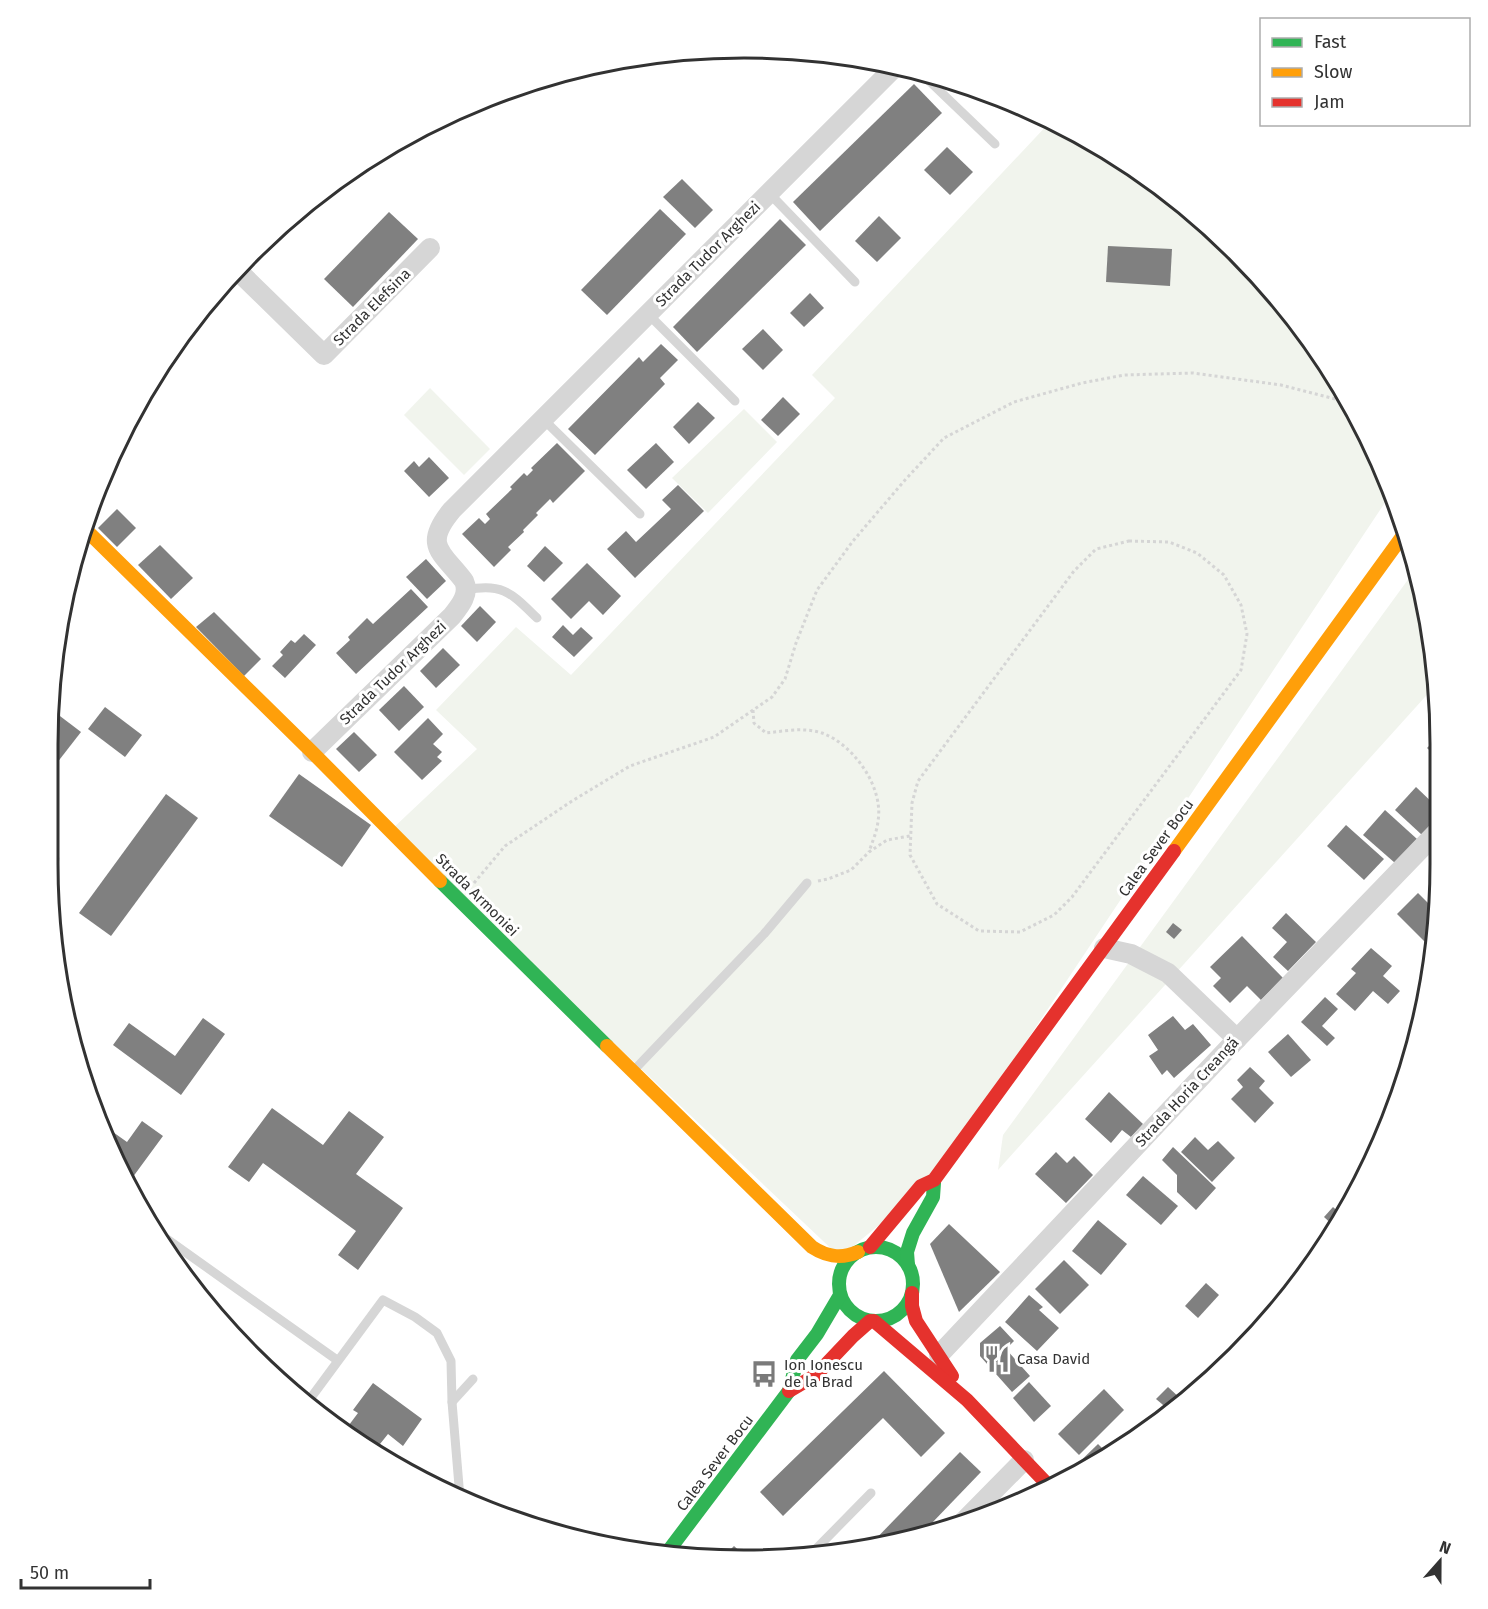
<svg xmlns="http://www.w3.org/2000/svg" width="1488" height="1609" font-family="'Fira Sans',sans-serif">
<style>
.green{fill:#f1f4ed}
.building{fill:#808080}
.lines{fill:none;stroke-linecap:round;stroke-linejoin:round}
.path{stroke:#d5d5d5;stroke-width:3;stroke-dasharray:3 3;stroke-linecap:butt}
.lane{stroke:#d6d6d6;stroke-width:9}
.street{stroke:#d6d6d6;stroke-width:20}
.fast{stroke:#30b455;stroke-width:14}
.slow{stroke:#ff9f0a;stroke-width:14}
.jam{stroke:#e5322d;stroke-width:14}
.labels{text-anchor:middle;stroke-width:6;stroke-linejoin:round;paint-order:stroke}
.street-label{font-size:15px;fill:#323232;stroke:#fff}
.poi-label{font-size:15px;fill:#323232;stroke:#fff;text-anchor:start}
.rim{fill:none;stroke:#323232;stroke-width:3}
</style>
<rect width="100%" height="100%" fill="#fff"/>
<g class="green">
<path d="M1050 122 1131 165 1236 252 1323 358 1387 478 1392 492 934 1180 840 1257 390 831 477 749 436 710 516 627 571 675 835 398 812 375Z"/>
<path d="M430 388 490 449 464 475 404 415Z"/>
<path d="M744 409 777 442 708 513 672 478Z"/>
<path d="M1415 570 1427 609 1434 687 998 1170 1003 1135Z"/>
</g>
<g class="building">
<path d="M914 84 942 113 820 231 793 202Z"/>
<path d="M947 147 973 172 950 195 924 170Z"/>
<path d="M682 179 713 210 695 228 663 197Z"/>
<path d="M660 209 686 234 607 315 581 290Z"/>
<path d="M389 212 418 239 353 307 324 279Z"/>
<path d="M879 216 901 238 877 262 855 241Z"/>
<path d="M780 219 806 245 697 352 673 327Z"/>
<path d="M1108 246 1172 249 1170 286 1106 282Z"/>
<path d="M810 293 824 308 804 327 790 313Z"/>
<path d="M763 329 783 350 763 370 742 349Z"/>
<path d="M661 344 678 360 660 378 665 384 595 455 568 429 639 357 643 362Z"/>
<path d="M783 397 800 414 778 436 761 420Z"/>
<path d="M698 402 715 418 689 444 673 427Z"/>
<path d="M557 443 585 471 553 503 550 499 536 513 538 515 523 530 524 532 508 547 511 550 494 567 462 534 479 518 485 524 490 519 486 514 512 489 510 487 524 473 527 476 533 470 531 468Z"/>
<path d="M656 443 674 462 646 489 627 470Z"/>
<path d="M429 457 449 478 429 497 404 471 414 461 419 467Z"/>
<path d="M678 485 704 511 635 578 607 549 626 531 636 542 671 509 662 500Z"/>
<path d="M117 509 136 528 117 547 98 528Z"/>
<path d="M160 545 193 578 171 599 138 565Z"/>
<path d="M545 546 563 563 544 582 527 566Z"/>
<path d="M426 559 446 581 427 599 406 577Z"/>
<path d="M587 563 621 596 603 615 589 601 571 619 551 599Z"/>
<path d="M411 589 428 607 356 674 336 653 350 640 348 637 367 618 373 624Z"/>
<path d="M480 606 496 622 477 642 461 626Z"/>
<path d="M214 612 261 659 244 676 196 627Z"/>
<path d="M563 625 573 635 581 627 593 638 574 657 552 637Z"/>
<path d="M304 634 316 645 285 678 272 666 283 655 280 652 291 640 295 643Z"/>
<path d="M443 648 460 665 436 688 420 671Z"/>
<path d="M404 686 424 707 399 731 379 710Z"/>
<path d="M105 707 142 735 125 757 88 729Z"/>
<path d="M56 713 81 732 53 768Z"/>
<path d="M428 718 443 734 433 744 442 752 437 757 442 761 422 780 394 752Z"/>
<path d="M354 732 377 755 359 772 336 749Z"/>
<path d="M1439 736 1440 744V760L1427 748Z"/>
<path d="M299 774 371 825 342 867 269 816Z"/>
<path d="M1416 787 1438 808V818L1422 835 1395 810Z"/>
<path d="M166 794 198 818 111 936 79 913Z"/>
<path d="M1385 810 1417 839 1395 863 1363 835Z"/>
<path d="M1346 825 1384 859 1364 880 1327 846Z"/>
<path d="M1418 893 1435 910 1434 944 1431 948 1397 914Z"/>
<path d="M1286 913 1316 942 1288 971 1273 957 1287 942 1272 928Z"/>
<path d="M1173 923 1182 930 1174 939 1166 932Z"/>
<path d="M1242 936 1283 978 1261 1000 1247 986 1230 1003 1213 986 1221 978 1210 967Z"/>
<path d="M1371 948 1392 966 1383 976 1400 991 1388 1004 1373 991 1355 1011 1336 994 1356 973 1351 969Z"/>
<path d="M1325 997 1338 1009 1322 1026 1335 1038 1327 1046 1301 1022Z"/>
<path d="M1173 1016 1185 1030 1193 1024 1211 1045 1174 1078 1167 1070 1162 1075 1149 1056 1158 1050 1148 1035Z"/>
<path d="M203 1018 225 1034 181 1095 113 1045 129 1023 175 1056Z"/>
<path d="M1288 1034 1311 1060 1291 1077 1268 1052Z"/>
<path d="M1250 1067 1265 1081 1259 1088 1274 1103 1255 1123 1231 1099 1243 1087 1237 1080Z"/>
<path d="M1109 1092 1143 1124 1131 1137 1122 1130 1111 1143 1085 1119Z"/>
<path d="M272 1108 323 1145 349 1111 384 1137 356 1174 403 1208 358 1270 338 1255 356 1231 263 1163 249 1182 228 1167Z"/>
<path d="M142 1121 163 1136 127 1185 120 1173 103 1125 127 1142Z"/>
<path d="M1195 1137 1208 1150 1218 1141 1235 1158 1212 1182 1181 1152Z"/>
<path d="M1173 1147 1216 1188 1196 1210 1177 1192V1175L1162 1160Z"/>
<path d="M1056 1152 1067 1163 1074 1156 1093 1175 1066 1203 1035 1174Z"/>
<path d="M1143 1176 1178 1206 1161 1225 1126 1195Z"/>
<path d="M1333 1207 1344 1217 1336 1228 1324 1217Z"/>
<path d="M1098 1220 1127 1244 1101 1275 1072 1251Z"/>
<path d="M949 1224 1000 1272 959 1312 930 1244Z"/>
<path d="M1064 1260 1089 1285 1060 1314 1035 1289Z"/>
<path d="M1206 1283 1219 1295 1198 1318 1185 1306Z"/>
<path d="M1029 1295 1043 1307 1039 1310 1059 1328 1037 1351 1005 1322Z"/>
<path d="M1000 1326 1014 1341 1006 1349 1030 1376 1012 1392 980 1356V1343Z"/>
<path d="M884 1371 945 1433 921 1457 883 1418 783 1516 760 1492Z"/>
<path d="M1029 1382 1051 1406 1034 1422 1013 1398Z"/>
<path d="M373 1383 422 1419 403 1446 388 1434 376 1449 346 1429 358 1413 353 1410Z"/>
<path d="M1168 1387 1181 1399 1169 1410 1156 1399Z"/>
<path d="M1104 1389 1124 1410 1079 1455 1058 1434Z"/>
<path d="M1098 1444 1109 1455 1066 1478 1064 1477Z"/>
<path d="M960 1452 981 1472 930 1525 920 1535 879 1548 866 1549Z"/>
<path d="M734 1546 745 1556 722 1558Z"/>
</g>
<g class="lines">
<g class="path">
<path d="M1129 541 1169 542 1197 553 1224 575 1241 605 1247 634 1241 670 1072 897 1054 915 1020 932 979 931 937 904 910 855 912 803 918 781 1074 571 1096 549Z"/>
<path d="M753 710 754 723 766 733C784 731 804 727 822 733 853 744 884 787 878 821 877 832 872 842 869 852"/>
<path d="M818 881 828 879 851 870 869 852 887 840 910 836"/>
<path d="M474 883 505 846 572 801 630 766 714 737 772 697 785 679 796 643 817 590 853 541 905 480 944 438 1014 402 1082 383 1124 375 1193 373 1281 385 1347 402"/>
</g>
<g class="lane">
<path d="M922 74 995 144"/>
<path d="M769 193 855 282"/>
<path d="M648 314 735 401"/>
<path d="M543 419 640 514"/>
<path d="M466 590C503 582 512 594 537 618"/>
<path d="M48 867 55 859"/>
<path d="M635 1069 764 934 807 883"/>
<path d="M157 1232 337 1360"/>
<path d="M452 1402 473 1379"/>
<path d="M307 1403 383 1300 415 1317 437 1333 451 1361 452 1402 460 1498"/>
<path d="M813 1552 871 1493"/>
</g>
<g class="street">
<path d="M237 270 324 355 430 248"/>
<path d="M312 752 452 616C460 606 470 594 464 581 442 552 422 546 452 510L896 66"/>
<path d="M1104 948 1131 954 1168 973 1237 1039"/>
<path d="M939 1355 1237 1039 1438 831"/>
<path d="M963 1522 1024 1460"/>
</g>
<g class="fast">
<path d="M440 881 607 1046"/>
<circle cx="876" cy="1284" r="37"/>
<path d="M908 1265 907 1252 913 1233 933 1197 934 1183"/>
<path d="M666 1554 789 1391 797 1360 817 1334 840 1295"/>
</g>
<g class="slow">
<path d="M85 529 312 752 440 881"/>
<path d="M1174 851 1404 534"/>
<path d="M607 1046 812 1247C827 1257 841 1259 858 1252"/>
</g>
<g class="jam">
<path d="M870 1247 921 1186 934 1180 1174 851"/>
<path d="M912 1293V1306L916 1321 952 1376"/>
<path d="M874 1321 967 1400 1050 1487"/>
<path d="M789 1391 816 1375 853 1336 870 1321"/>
</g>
</g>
<defs>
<symbol id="restaurant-bare" viewBox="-9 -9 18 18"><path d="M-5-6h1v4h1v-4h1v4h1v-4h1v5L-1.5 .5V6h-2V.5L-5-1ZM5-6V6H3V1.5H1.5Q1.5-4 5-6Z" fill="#7a7a7a" stroke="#fff" stroke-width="2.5" paint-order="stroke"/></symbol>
<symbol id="bus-bare" viewBox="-9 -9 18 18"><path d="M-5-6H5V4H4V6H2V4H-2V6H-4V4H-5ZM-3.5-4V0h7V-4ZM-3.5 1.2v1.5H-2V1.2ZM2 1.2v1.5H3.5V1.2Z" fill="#7a7a7a" stroke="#fff" stroke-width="2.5" paint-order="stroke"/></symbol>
</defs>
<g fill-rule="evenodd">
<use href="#restaurant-bare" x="978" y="1340" width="38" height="38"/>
<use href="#bus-bare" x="745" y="1355" width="38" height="38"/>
</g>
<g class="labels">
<g class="street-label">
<text transform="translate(708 254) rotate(-45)" y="5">Strada Tudor Arghezi</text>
<text transform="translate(372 307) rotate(-45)" y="5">Strada Elefsina</text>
<text transform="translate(393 673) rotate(-44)" y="5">Strada Tudor Arghezi</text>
<text transform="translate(1156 848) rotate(-54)" y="5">Calea Sever Bocu</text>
<text transform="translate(477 895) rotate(45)" y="5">Strada Armoniei</text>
<text transform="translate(1187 1092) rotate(-47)" y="5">Strada Horia Creangă</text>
<text transform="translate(715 1463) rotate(-53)" y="5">Calea Sever Bocu</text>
</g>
<g class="poi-label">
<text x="1017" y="1364">Casa David</text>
<text x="784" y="1370">Ion Ionescu<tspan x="784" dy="17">de la Brad</tspan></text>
</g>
</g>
<path d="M0 0H1488V1609H0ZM744 58H744A686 686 0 0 1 1430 744V864A686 686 0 0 1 744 1550H744A686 686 0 0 1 58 864V744A686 686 0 0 1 744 58Z" fill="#fff" fill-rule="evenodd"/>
<path class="rim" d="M744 58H744A686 686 0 0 1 1430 744V864A686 686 0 0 1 744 1550H744A686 686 0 0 1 58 864V744A686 686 0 0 1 744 58Z"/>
<rect x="1260" y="18" width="210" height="108" fill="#ffffff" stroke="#adadad" stroke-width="1.5"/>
<rect x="1272" y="38" width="30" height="9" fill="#30b455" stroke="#adadad" stroke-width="1.5"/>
<text x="1314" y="48" font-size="18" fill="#323232">Fast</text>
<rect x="1272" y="68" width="30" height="9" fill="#ff9f0a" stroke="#adadad" stroke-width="1.5"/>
<text x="1314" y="78" font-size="18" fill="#323232">Slow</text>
<rect x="1272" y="98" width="30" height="9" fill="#e5322d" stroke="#adadad" stroke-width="1.5"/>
<text x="1314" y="108" font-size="18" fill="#323232">Jam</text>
<g transform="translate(1440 1561) rotate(21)" stroke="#ffffff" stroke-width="4.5" paint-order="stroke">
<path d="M0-4.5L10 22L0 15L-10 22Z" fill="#323232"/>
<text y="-9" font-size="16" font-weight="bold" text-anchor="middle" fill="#323232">N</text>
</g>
<path d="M21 1579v9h129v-9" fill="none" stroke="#323232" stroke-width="3"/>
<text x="30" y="1579" font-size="18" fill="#323232" stroke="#ffffff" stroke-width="4.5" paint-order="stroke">50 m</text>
</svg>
